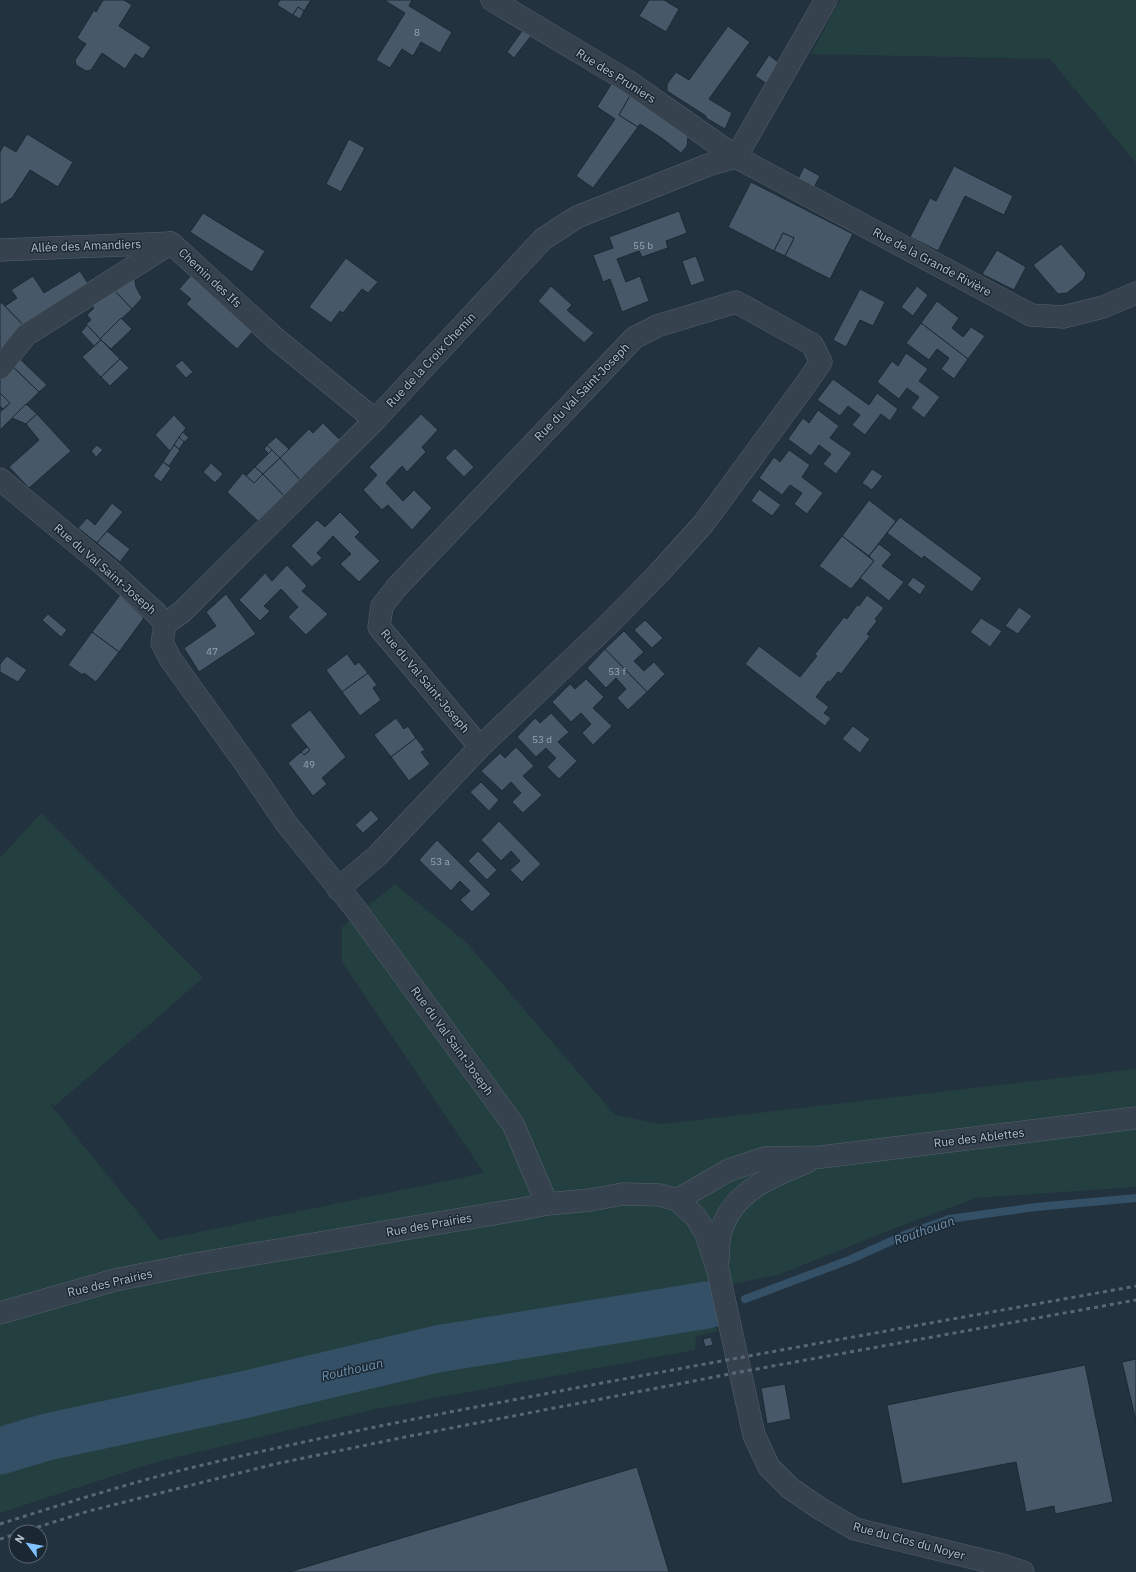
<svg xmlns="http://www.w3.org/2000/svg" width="1136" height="1572" font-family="'IBM Plex Sans',sans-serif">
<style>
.green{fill:#243f3f}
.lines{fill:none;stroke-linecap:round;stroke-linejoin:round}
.stream{stroke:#345067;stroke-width:8}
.river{stroke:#345067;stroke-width:47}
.building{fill:#475968;stroke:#1d2a35}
.street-casing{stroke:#54616c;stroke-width:23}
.street{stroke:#36434e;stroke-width:22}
.rail{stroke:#576876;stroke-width:3;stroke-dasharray:4 4;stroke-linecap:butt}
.labels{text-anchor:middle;stroke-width:3;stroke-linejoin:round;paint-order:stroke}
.number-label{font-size:10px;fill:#96a5b2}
.street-label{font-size:12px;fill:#b1beca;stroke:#1b2833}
.water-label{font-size:13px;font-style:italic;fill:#7094af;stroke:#1b2833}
</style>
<rect width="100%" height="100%" fill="#22323e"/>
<g class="green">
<path d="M840 0H1136V163L1050 59 811 54Z"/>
<path d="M41 813 203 978 55 1106 50 1104 160 1240 484 1173 342 962V927L395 884 466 942 615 1115 662 1124 1136 1069V1187L976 1198 885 1232 778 1275 694 1291 718 1331 696 1336 695 1350 376 1409 153 1463 0 1513V858Z"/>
</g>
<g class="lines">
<path class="stream" d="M745 1299 849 1260 907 1234 949 1219 1036 1207 1136 1198"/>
<path class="river" d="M0 1451 47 1437 243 1395 437 1349 707 1305"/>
</g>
<g class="building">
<path d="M103 0H124L132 5 119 26 151 47 143 59 135 54 125 69 102 53 91 70 86 71 76 65 75 60 86 44 77 38 94 10 96 12Z"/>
<path d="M280 0H311L304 11 298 7 293 15 277 5Z"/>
<path d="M384 0H412L409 6 452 32 440 53 421 42 413 56 402 49 390 68 376 60 405 13Z"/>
<path d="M649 0H664L679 9 666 32 639 16Z"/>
<path d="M298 7 304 11 300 19 293 15Z"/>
<path d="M728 26 750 42 709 99 732 113 725 129 706 118V116L667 91V84L676 72 689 80Z"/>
<path d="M522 31 531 36 514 58 507 52Z"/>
<path d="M769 55 783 66 770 86 755 76Z"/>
<path d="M612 83 631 94 619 115 638 127 593 188 576 176 615 119 597 107Z"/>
<path d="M631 94 688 137 687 146 681 153 663 139 640 124 638 127 619 115Z"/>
<path d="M27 134 73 162 58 187 30 170 12 198 0 205V152L4 145 16 152Z"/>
<path d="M349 139 365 148 341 192 326 184Z"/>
<path d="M954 166 1013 196 1004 215 965 196 938 251 910 237 930 198 936 201Z"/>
<path d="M804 167 820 176 812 191 796 183Z"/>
<path d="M751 182 853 234 830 279 785 256 794 238 783 233 774 251 728 227Z"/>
<path d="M679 211 687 233 666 241 668 248 642 257 639 251 617 259 626 282 640 276 649 301 622 312 610 279 603 282 593 255 613 248 609 237Z"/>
<path d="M203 213 265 251 252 272 190 232Z"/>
<path d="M783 233 794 238 785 256 774 251Z"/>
<path d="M1061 244 1086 273 1084 279 1067 293 1058 294 1033 265Z"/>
<path d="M997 250 1026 267 1014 290 982 274Z"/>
<path d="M696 256 705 281 691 286 682 261Z"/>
<path d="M346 258 378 282 368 293 362 289 343 313 340 311 331 323 309 307Z"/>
<path d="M80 271 89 285 25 327 5 306 17 298 11 290 33 276 44 293Z"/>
<path d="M194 272 255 329 237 349 186 304 191 299 179 289Z"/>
<path d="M134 275 136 287 142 298 132 309 112 288Z"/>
<path d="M551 286 572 305 567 310 594 333 584 343 538 301Z"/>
<path d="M917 286 928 295 913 316 901 307Z"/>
<path d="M112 288 132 309 100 339 86 324 91 320 87 315 94 308 89 302Z"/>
<path d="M860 289 885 302 873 326 860 320 846 347 833 340Z"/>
<path d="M937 301 959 318 952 328 963 337 971 327 985 336 968 359 921 323Z"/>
<path d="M1 302 25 327 0 357V304Z"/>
<path d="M121 318 132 329 111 349 100 339Z"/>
<path d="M921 323 968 359 954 379 941 369 949 358 937 349 929 360 906 343Z"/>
<path d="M87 325 101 340 94 346 81 332Z"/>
<path d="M101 340 120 359 101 377 82 357Z"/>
<path d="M906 353 928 369 919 381 940 397 924 418 911 408 919 397 907 388 899 399 877 382 892 361 898 366Z"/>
<path d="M18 357 47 385 39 392 11 365Z"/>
<path d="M120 359 129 368 110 386 101 377Z"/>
<path d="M182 360 193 372 186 378 175 366Z"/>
<path d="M11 365 39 392 0 430V412L10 403 0 393V379Z"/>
<path d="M833 379 869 405 877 393 898 409 890 421 881 414 865 435 852 425 860 415 848 406 840 416 817 400Z"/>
<path d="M0 393 10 403 3 409 0 406Z"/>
<path d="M26 404 37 414 26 424 12 418Z"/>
<path d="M818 410 839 426 830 438 852 453 836 474 823 464 831 454 819 445 811 456 788 439 803 418 809 423Z"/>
<path d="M37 414 71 451 29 488 9 467 39 440 26 424Z"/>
<path d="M421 414 438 430 422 447 426 452 407 472 402 466 386 483 403 501 414 490 432 508 412 530 388 505 382 510 363 490 377 475 369 467Z"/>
<path d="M174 415 186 428 170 451 155 435Z"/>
<path d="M323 423 340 440 301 481 280 458 309 429 313 433Z"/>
<path d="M183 432 189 438 184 442 179 437Z"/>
<path d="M179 437 184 442 179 449 174 445Z"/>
<path d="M276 437 289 449 280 458 267 445Z"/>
<path d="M97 445 103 450 96 457 91 451Z"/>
<path d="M174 445 180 450 169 466 163 462Z"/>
<path d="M267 445 272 450 269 454 264 449Z"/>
<path d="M455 448 474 467 464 477 445 458Z"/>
<path d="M272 450 280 458 263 474 255 467Z"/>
<path d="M789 450 810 465 802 477 823 493 807 514 794 504 802 493 790 485 782 495 759 478 774 457 780 462Z"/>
<path d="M280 458 301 481 285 497 263 474Z"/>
<path d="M163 462 171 468 161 482 153 476Z"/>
<path d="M211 463 223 474 215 483 203 472Z"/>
<path d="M255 467 263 474 254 483 246 476Z"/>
<path d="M872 469 883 476 872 490 862 483Z"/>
<path d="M243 473 254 483 263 474 285 497 259 522 227 492Z"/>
<path d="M759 489 781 505 772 516 751 501Z"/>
<path d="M869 500 896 521 869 556 842 536Z"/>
<path d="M112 503 123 512 97 543 78 528 87 518 95 525Z"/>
<path d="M340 512 360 532 355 537 380 561 359 582 340 564 351 554 333 536 317 553 322 558 312 567 291 546 317 520 325 527Z"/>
<path d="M900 517 982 578 972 592 924 556 922 559 887 533Z"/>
<path d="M107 531 130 549 120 562 97 543Z"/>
<path d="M842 536 874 561 851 589 819 566Z"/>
<path d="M879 544 892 554 882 566 904 582 889 601 860 578 874 561 869 556Z"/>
<path d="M287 565 307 586 302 591 328 614 306 635 288 617 298 607 281 589 264 606 270 611 260 621 239 600 265 573 272 581Z"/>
<path d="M913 577 926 586 920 595 907 585Z"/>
<path d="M226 594 256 634 199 672 184 648 216 626 206 612Z"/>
<path d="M120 595 144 618 119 652 92 632Z"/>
<path d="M867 595 884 608 875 619 877 621 867 634 870 636 841 674 838 672 830 682 828 681 816 697 829 707 824 713 831 718 825 726 745 664 759 646 800 677 817 656 815 654 844 617 847 619 857 605 859 606Z"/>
<path d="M1019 607 1032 616 1018 634 1005 626Z"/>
<path d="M48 614 67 630 61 637 42 620Z"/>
<path d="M981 618 1002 631 990 647 970 632Z"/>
<path d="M645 620 663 638 652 648 634 630Z"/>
<path d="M624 631 644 652 634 661 644 671 654 662 665 674 647 692 605 649Z"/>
<path d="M92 632 119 652 96 682 84 673 83 675 68 665Z"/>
<path d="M605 649 647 692 628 710 617 698 626 689 616 678 606 688 587 668Z"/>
<path d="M347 654 355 665 359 662 368 673 342 692 326 670Z"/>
<path d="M7 656 27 670 18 682 0 672V664Z"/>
<path d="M368 673 377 685 373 688 381 700 360 716 342 692Z"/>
<path d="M586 679 604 697 593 708 612 726 593 745 582 733 591 724 581 713 571 722 552 702 570 684 575 689Z"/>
<path d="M310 710 346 757 322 778 327 784 313 796 288 763 301 752 304 755 310 750 290 725Z"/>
<path d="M551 713 569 732 558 742 577 761 559 779 547 767 556 758 546 748 536 757 517 737 535 718 540 723Z"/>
<path d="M396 718 404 729 408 726 416 738 391 757 374 735Z"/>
<path d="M853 726 870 739 860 753 842 739Z"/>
<path d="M416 738 425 750 421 752 430 764 409 781 391 757Z"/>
<path d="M307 747 310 750 304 755 301 752Z"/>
<path d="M516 747 534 766 523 776 542 795 523 813 512 802 521 793 511 782 502 791 481 771 500 753 505 758Z"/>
<path d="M481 782 499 800 489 811 470 792Z"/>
<path d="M371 810 379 819 363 833 355 825Z"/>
<path d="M499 821 541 864 522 882 510 870 520 861 511 851 501 861 481 840Z"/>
<path d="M437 840 491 894 472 912 460 900 470 891 460 881 451 891 419 860Z"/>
<path d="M478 851 497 870 487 880 468 861Z"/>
<path d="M711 1337 713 1345 705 1347 703 1339Z"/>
<path d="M1136 1359V1421L1122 1362Z"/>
<path d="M1085 1365 1113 1502 1055 1514 1054 1506 1026 1512 1016 1462 902 1484 887 1405Z"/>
<path d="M785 1384 791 1419 767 1424 761 1388Z"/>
<path d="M637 1467 669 1572H289Z"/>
</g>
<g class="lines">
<defs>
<g id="street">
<path d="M492 0 626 80 736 157 1031 315 1063 317 1103 307 1136 293"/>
<path d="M736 157 826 0"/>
<path d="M171 243 276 339 375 420"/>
<path d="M0 250 170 243"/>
<path d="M0 368 26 335 171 243"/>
<path d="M0 479 107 568 156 613 165 624 162 643 171 660 243 760 286 823 354 907 513 1124 547 1204"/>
<path d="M165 624 182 612 375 420 543 239 577 217 708 165 736 157"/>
<path d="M338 889 378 855 480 747 379 627 382 606 396 588 634 338 657 326 736 302 812 344 821 362 803 388 704 523 658 574 609 624 480 747"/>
<path d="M677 1200 729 1170 765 1158 821 1157 1136 1118"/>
<path d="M718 1260C719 1252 718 1243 720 1235 720 1231 723 1227 724 1223 738 1189 775 1175 807 1162"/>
<path d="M0 1313 115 1280 195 1264 522 1209 547 1204 590 1200 623 1194 660 1195 677 1200 696 1217 706 1234 718 1271 754 1435 769 1467 790 1488 819 1508 855 1529 1002 1565 1023 1572"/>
</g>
</defs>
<use href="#street" class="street-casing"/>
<use href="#street" class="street"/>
<g class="rail">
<path d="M0 1524C63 1504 126 1484 190 1468 327 1435 464 1409 602 1383 780 1350 958 1318 1136 1286"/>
<path d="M22 1532 89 1511 275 1464 410 1436 740 1372 1136 1300"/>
<path d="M0 1539 16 1534"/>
</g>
</g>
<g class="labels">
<g class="number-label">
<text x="417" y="36">8</text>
<text x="643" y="249">55 b</text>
<text x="212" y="655">47</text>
<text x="617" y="675">53 f</text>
<text x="542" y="743">53 d</text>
<text x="309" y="768">49</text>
<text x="440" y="865">53 a</text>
</g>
<g class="street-label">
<text transform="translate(616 76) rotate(32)" y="4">Rue des Pruniers</text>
<text transform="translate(86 246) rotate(-2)" y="4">Allée des Amandiers</text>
<text transform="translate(932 262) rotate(28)" y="4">Rue de la Grande Rivière</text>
<text transform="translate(210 278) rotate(43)" y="4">Chemin des Ifs</text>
<text transform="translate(431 360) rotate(-47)" y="4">Rue de la Croix Chemin</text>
<text transform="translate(582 392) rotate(-46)" y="4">Rue du Val Saint-Joseph</text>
<text transform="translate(105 569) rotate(41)" y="4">Rue du Val Saint-Joseph</text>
<text transform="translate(425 681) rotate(50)" y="4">Rue du Val Saint-Joseph</text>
<text transform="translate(452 1041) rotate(54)" y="4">Rue du Val Saint-Joseph</text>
<text transform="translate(979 1138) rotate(-7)" y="4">Rue des Ablettes</text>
<text transform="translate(429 1225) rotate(-10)" y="4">Rue des Prairies</text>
<text transform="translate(110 1283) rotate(-13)" y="4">Rue des Prairies</text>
<text transform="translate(909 1541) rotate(15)" y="4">Rue du Clos du Noyer</text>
</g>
<g class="water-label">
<text transform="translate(924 1230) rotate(-19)" y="5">Routhouan</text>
<text transform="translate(352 1369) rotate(-13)" y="5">Routhouan</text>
</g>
</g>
<g transform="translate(28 1544) rotate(302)"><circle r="19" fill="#1b2833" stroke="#57646f"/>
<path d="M0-3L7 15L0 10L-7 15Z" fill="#81c2ff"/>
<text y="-6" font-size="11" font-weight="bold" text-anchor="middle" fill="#b1beca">N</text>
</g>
</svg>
